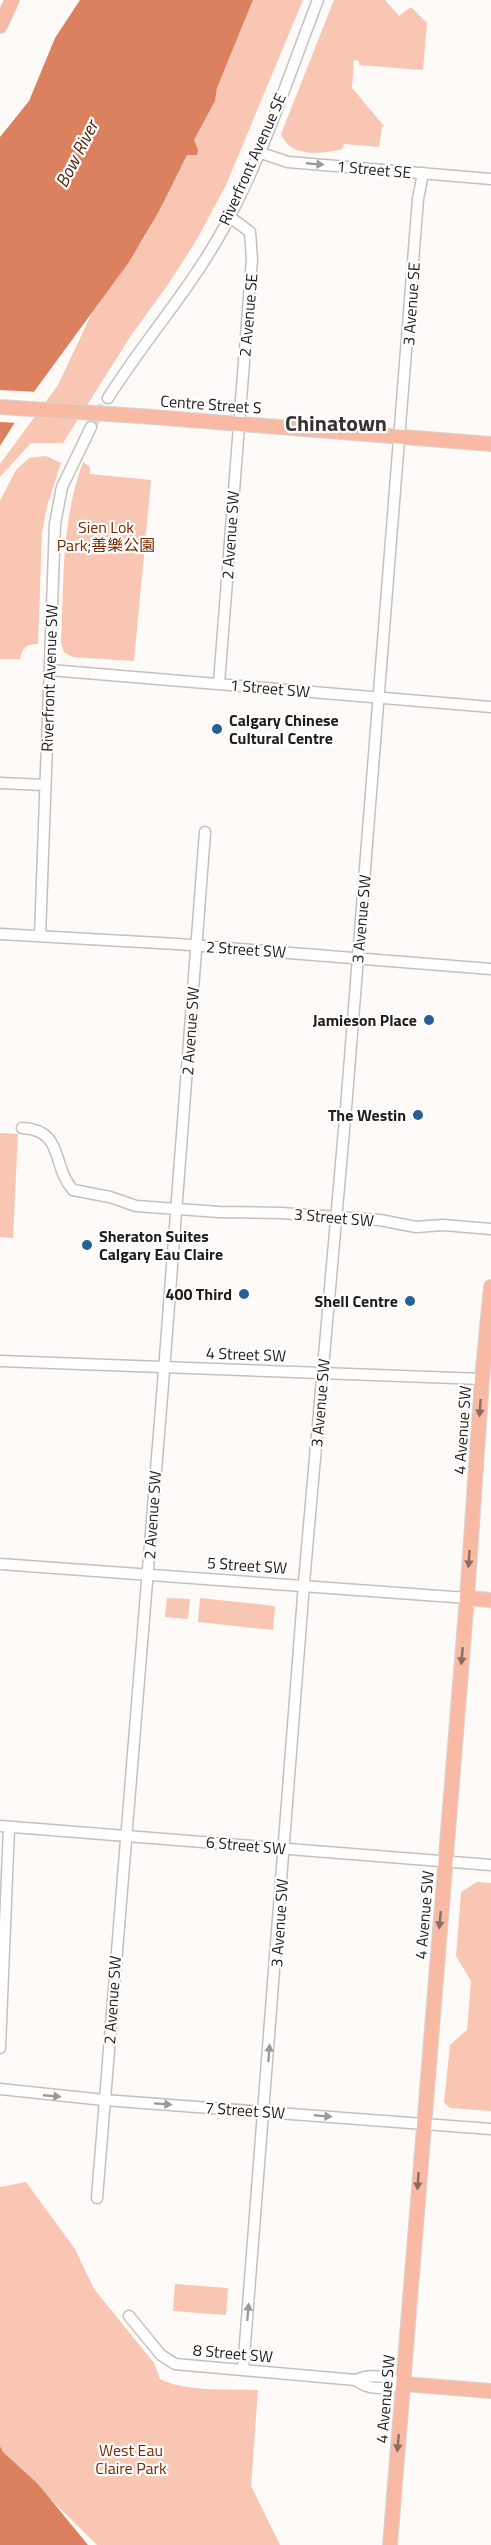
<svg xmlns="http://www.w3.org/2000/svg" width="491" height="2545" font-family="'Titillium Web','Noto Sans SC',sans-serif">
<style>
.green{fill:#f8c6b3}
.water{fill:#db815f}
.pier{fill:#fefaf8}
.lines{fill:none;stroke-linecap:round;stroke-linejoin:round}
.minor-tunnel{stroke:#ddd9d7;stroke-width:10;stroke-dasharray:10 5;stroke-linecap:butt}
.minor-casing{stroke:#c6c0bd;stroke-width:13}
.major-casing{stroke:#d7d6d6;stroke-width:16}
.minor{stroke:#fff;stroke-width:10}
.major{stroke:#f9baa3;stroke-width:14}
.major-bridge-casing{stroke:#d7d6d6;stroke-width:16;stroke-linecap:butt}
.major-bridge{stroke:#f9baa3;stroke-width:14}
.oneway{fill:#9a9999}
.oneway2{fill:#8c6c60}
.poi-dot{fill:#275f97;stroke:#fff;stroke-width:2}
.labels{text-anchor:middle;stroke-width:4.5;stroke-linejoin:round;paint-order:stroke}
.street-label{font-size:16px;fill:#1f1d1c;stroke:#fff}
.park-label{font-size:16px;fill:#792800;stroke:#fff}
.poi-label{font-size:16px;font-weight:bold;fill:#1f1d1c;stroke:#fff;text-anchor:end}
.water-label{font-size:18px;font-style:italic;fill:#541b02;stroke:#fff}
.district-label{font-size:22px;font-weight:bold;fill:#373230;stroke:#fff}
</style>
<rect width="100%" height="100%" fill="#fefaf8"/>
<g class="green">
<path d="M253 0H303L226 185 196 241 167 286 132 334 63 443H31L0 477V464L58 385 92 313 144 238 187 155H196L194 140 215 101 217 88Z"/>
<path d="M334 0H385L399 16 411 7 427 23 423 70 359 65V61L354 60 352 88 384 126 382 127 379 147 344 144 342 149C328 153 302 156 290 146 286 143 283 138 281 134Z"/>
<path d="M46 456 61 463 47 506 42 532 38 644C26 644 22 648 20 659H0V501L16 470 29 458Z"/>
<path d="M83 462 90 467V474L151 480 134 661 72 657 64 652 61 643C64 582 61 521 83 462Z"/>
<path d="M0 1133 18 1134 13 1238 0 1237Z"/>
<path d="M167 1598 190 1599 188 1619 165 1617Z"/>
<path d="M200 1598 275 1606 273 1630 198 1622Z"/>
<path d="M477 1882 491 1883V2111L450 2108 444 2102 450 2045 467 2030 471 1981 456 1956 461 1892Z"/>
<path d="M26 2182 75 2249 94 2289 154 2363 160 2379C185 2392 229 2389 258 2390L251 2486 280 2545H97L3 2452 0 2446V2187Z"/>
<path d="M175 2284 228 2288 226 2315 173 2311Z"/>
</g>
<g class="water">
<path d="M80 0H253L217 88 215 101 194 140 198 150 197 155H187L158 213 129 262 36 389 0 446V137L29 101 55 38Z"/>
<path d="M0 2446 3 2452 38 2484 88 2545H0Z"/>
</g>
<path class="pier" d="M0 390 38 392 18 423 0 422Z"/>
<g class="lines">
<path class="minor-tunnel" d="M91 427 108 398"/>
<defs>
<g id="minor">
<path d="M258 152 288 162 491 179"/>
<path d="M108 398C147 336 197 282 230 216 266 147 290 72 318 0"/>
<path d="M50 670 491 707"/>
<path d="M219 683 252 259 250 232 230 217"/>
<path d="M0 783 45 785"/>
<path d="M0 934 177 944 491 969"/>
<path d="M40 936 55 524 62 487 91 427"/>
<path d="M22 1128C65 1130 51 1166 73 1190L110 1197 136 1206 219 1212 281 1213 380 1220 416 1227 443 1225 491 1229"/>
<path d="M0 1361 482 1379"/>
<path d="M0 1564 467 1598"/>
<path d="M0 1826 491 1865"/>
<path d="M0 2048 9 1827"/>
<path d="M0 2089 104 2100 491 2129"/>
<path d="M97 2198 163 1384 205 832"/>
<path d="M129 2316 161 2355 175 2364 356 2380C371 2373 389 2377 404 2384"/>
<path d="M243 2370 305 1571 347 1096 418 199 423 173"/>
<path d="M356 2380C368 2391 388 2389 404 2384"/>
</g>
<g id="major">
<path d="M0 26 12 0"/>
<path d="M140 416 491 444"/>
<path d="M467 1598 491 1600"/>
<path d="M404 2384 491 2391"/>
<path d="M390 2545 467 1598 482 1379 491 1287"/>
</g>
</defs>
<use href="#minor" class="minor-casing"/>
<use href="#major" class="major-casing"/>
<use href="#minor" class="minor"/>
<use href="#major" class="major"/>
<defs>
<path id="major-bridge" d="M0 407 140 416"/>
</defs>
<use href="#major-bridge" class="major-bridge-casing"/>
<use href="#major-bridge" class="major-bridge"/>
</g>
<defs><path id="oneway-solid" d="M-6-.8H1V-3.2L6.5 0L1 3.2V.8H-6Z" transform="scale(1.5)"/></defs>
<g class="oneway">
<use href="#oneway-solid" transform="translate(315 164) rotate(5)"/>
<use href="#oneway-solid" transform="translate(269 2053) rotate(-86)"/>
<use href="#oneway-solid" transform="translate(52 2096) rotate(5)"/>
<use href="#oneway-solid" transform="translate(163 2104) rotate(4)"/>
<use href="#oneway-solid" transform="translate(323 2116) rotate(5)"/>
<use href="#oneway-solid" transform="translate(248 2312) rotate(-85)"/>
</g>
<g class="oneway2">
<use href="#oneway-solid" transform="translate(480 1408) rotate(94)"/>
<use href="#oneway-solid" transform="translate(469 1559) rotate(94)"/>
<use href="#oneway-solid" transform="translate(462 1656) rotate(95)"/>
<use href="#oneway-solid" transform="translate(440 1920) rotate(95)"/>
<use href="#oneway-solid" transform="translate(418 2181) rotate(94)"/>
<use href="#oneway-solid" transform="translate(398 2443) rotate(95)"/>
</g>
<g class="poi-dot">
<circle cx="217" cy="729" r="6"/>
<circle cx="429" cy="1020" r="6"/>
<circle cx="418" cy="1115" r="6"/>
<circle cx="87" cy="1245" r="6"/>
<circle cx="244" cy="1294" r="6"/>
<circle cx="410" cy="1301" r="6"/>
</g>
<g class="labels">
<g class="street-label">
<text transform="translate(252 159) rotate(-66)" y="6">Riverfront Avenue SE</text>
<text transform="translate(374 169) rotate(5)" y="6">1 Street SE</text>
<text transform="translate(411 304) rotate(-86)" y="6">3 Avenue SE</text>
<text transform="translate(248 315) rotate(-85)" y="6">2 Avenue SE</text>
<text transform="translate(211 404) rotate(4)" y="6">Centre Street S</text>
<text transform="translate(230 535) rotate(-86)" y="6">2 Avenue SW</text>
<text transform="translate(49 678) rotate(-88)" y="6">Riverfront Avenue SW</text>
<text transform="translate(270 688) rotate(5)" y="6">1 Street SW</text>
<text transform="translate(361 919) rotate(-85)" y="6">3 Avenue SW</text>
<text transform="translate(246 949) rotate(4)" y="6">2 Street SW</text>
<text transform="translate(190 1031) rotate(-86)" y="6">2 Avenue SW</text>
<text transform="translate(334 1217) rotate(5)" y="6">3 Street SW</text>
<text transform="translate(246 1354) rotate(2)" y="6">4 Street SW</text>
<text transform="translate(320 1403) rotate(-85)" y="6">3 Avenue SW</text>
<text transform="translate(462 1430) rotate(-86)" y="6">4 Avenue SW</text>
<text transform="translate(152 1515) rotate(-86)" y="6">2 Avenue SW</text>
<text transform="translate(247 1565) rotate(4)" y="6">5 Street SW</text>
<text transform="translate(246 1845) rotate(5)" y="6">6 Street SW</text>
<text transform="translate(424 1915) rotate(-85)" y="6">4 Avenue SW</text>
<text transform="translate(279 1923) rotate(-86)" y="6">3 Avenue SW</text>
<text transform="translate(112 2000) rotate(-86)" y="6">2 Avenue SW</text>
<text transform="translate(245 2110) rotate(4)" y="6">7 Street SW</text>
<text transform="translate(233 2353) rotate(5)" y="6">8 Street SW</text>
<text transform="translate(385 2399) rotate(-85)" y="6">4 Avenue SW</text>
</g>
<g class="park-label">
<text x="106" y="533">Sien Lok<tspan x="106" dy="18">Park;善樂公園</tspan></text>
<text x="131" y="2456">West Eau<tspan x="131" dy="18">Claire Park</tspan></text>
</g>
<g class="poi-label">
<text x="229" y="726" text-anchor="start">Calgary Chinese<tspan x="229" dy="18">Cultural Centre</tspan></text>
<text x="417" y="1026">Jamieson Place</text>
<text x="406" y="1121">The Westin</text>
<text x="99" y="1242" text-anchor="start">Sheraton Suites<tspan x="99" dy="18">Calgary Eau Claire</tspan></text>
<text x="232" y="1300">400 Third</text>
<text x="398" y="1307">Shell Centre</text>
</g>
<g class="water-label">
<text transform="translate(77 154) rotate(-63)" y="6">Bow River</text>
</g>
<g class="district-label">
<text x="336" y="431">Chinatown</text>
</g>
</g>
</svg>
